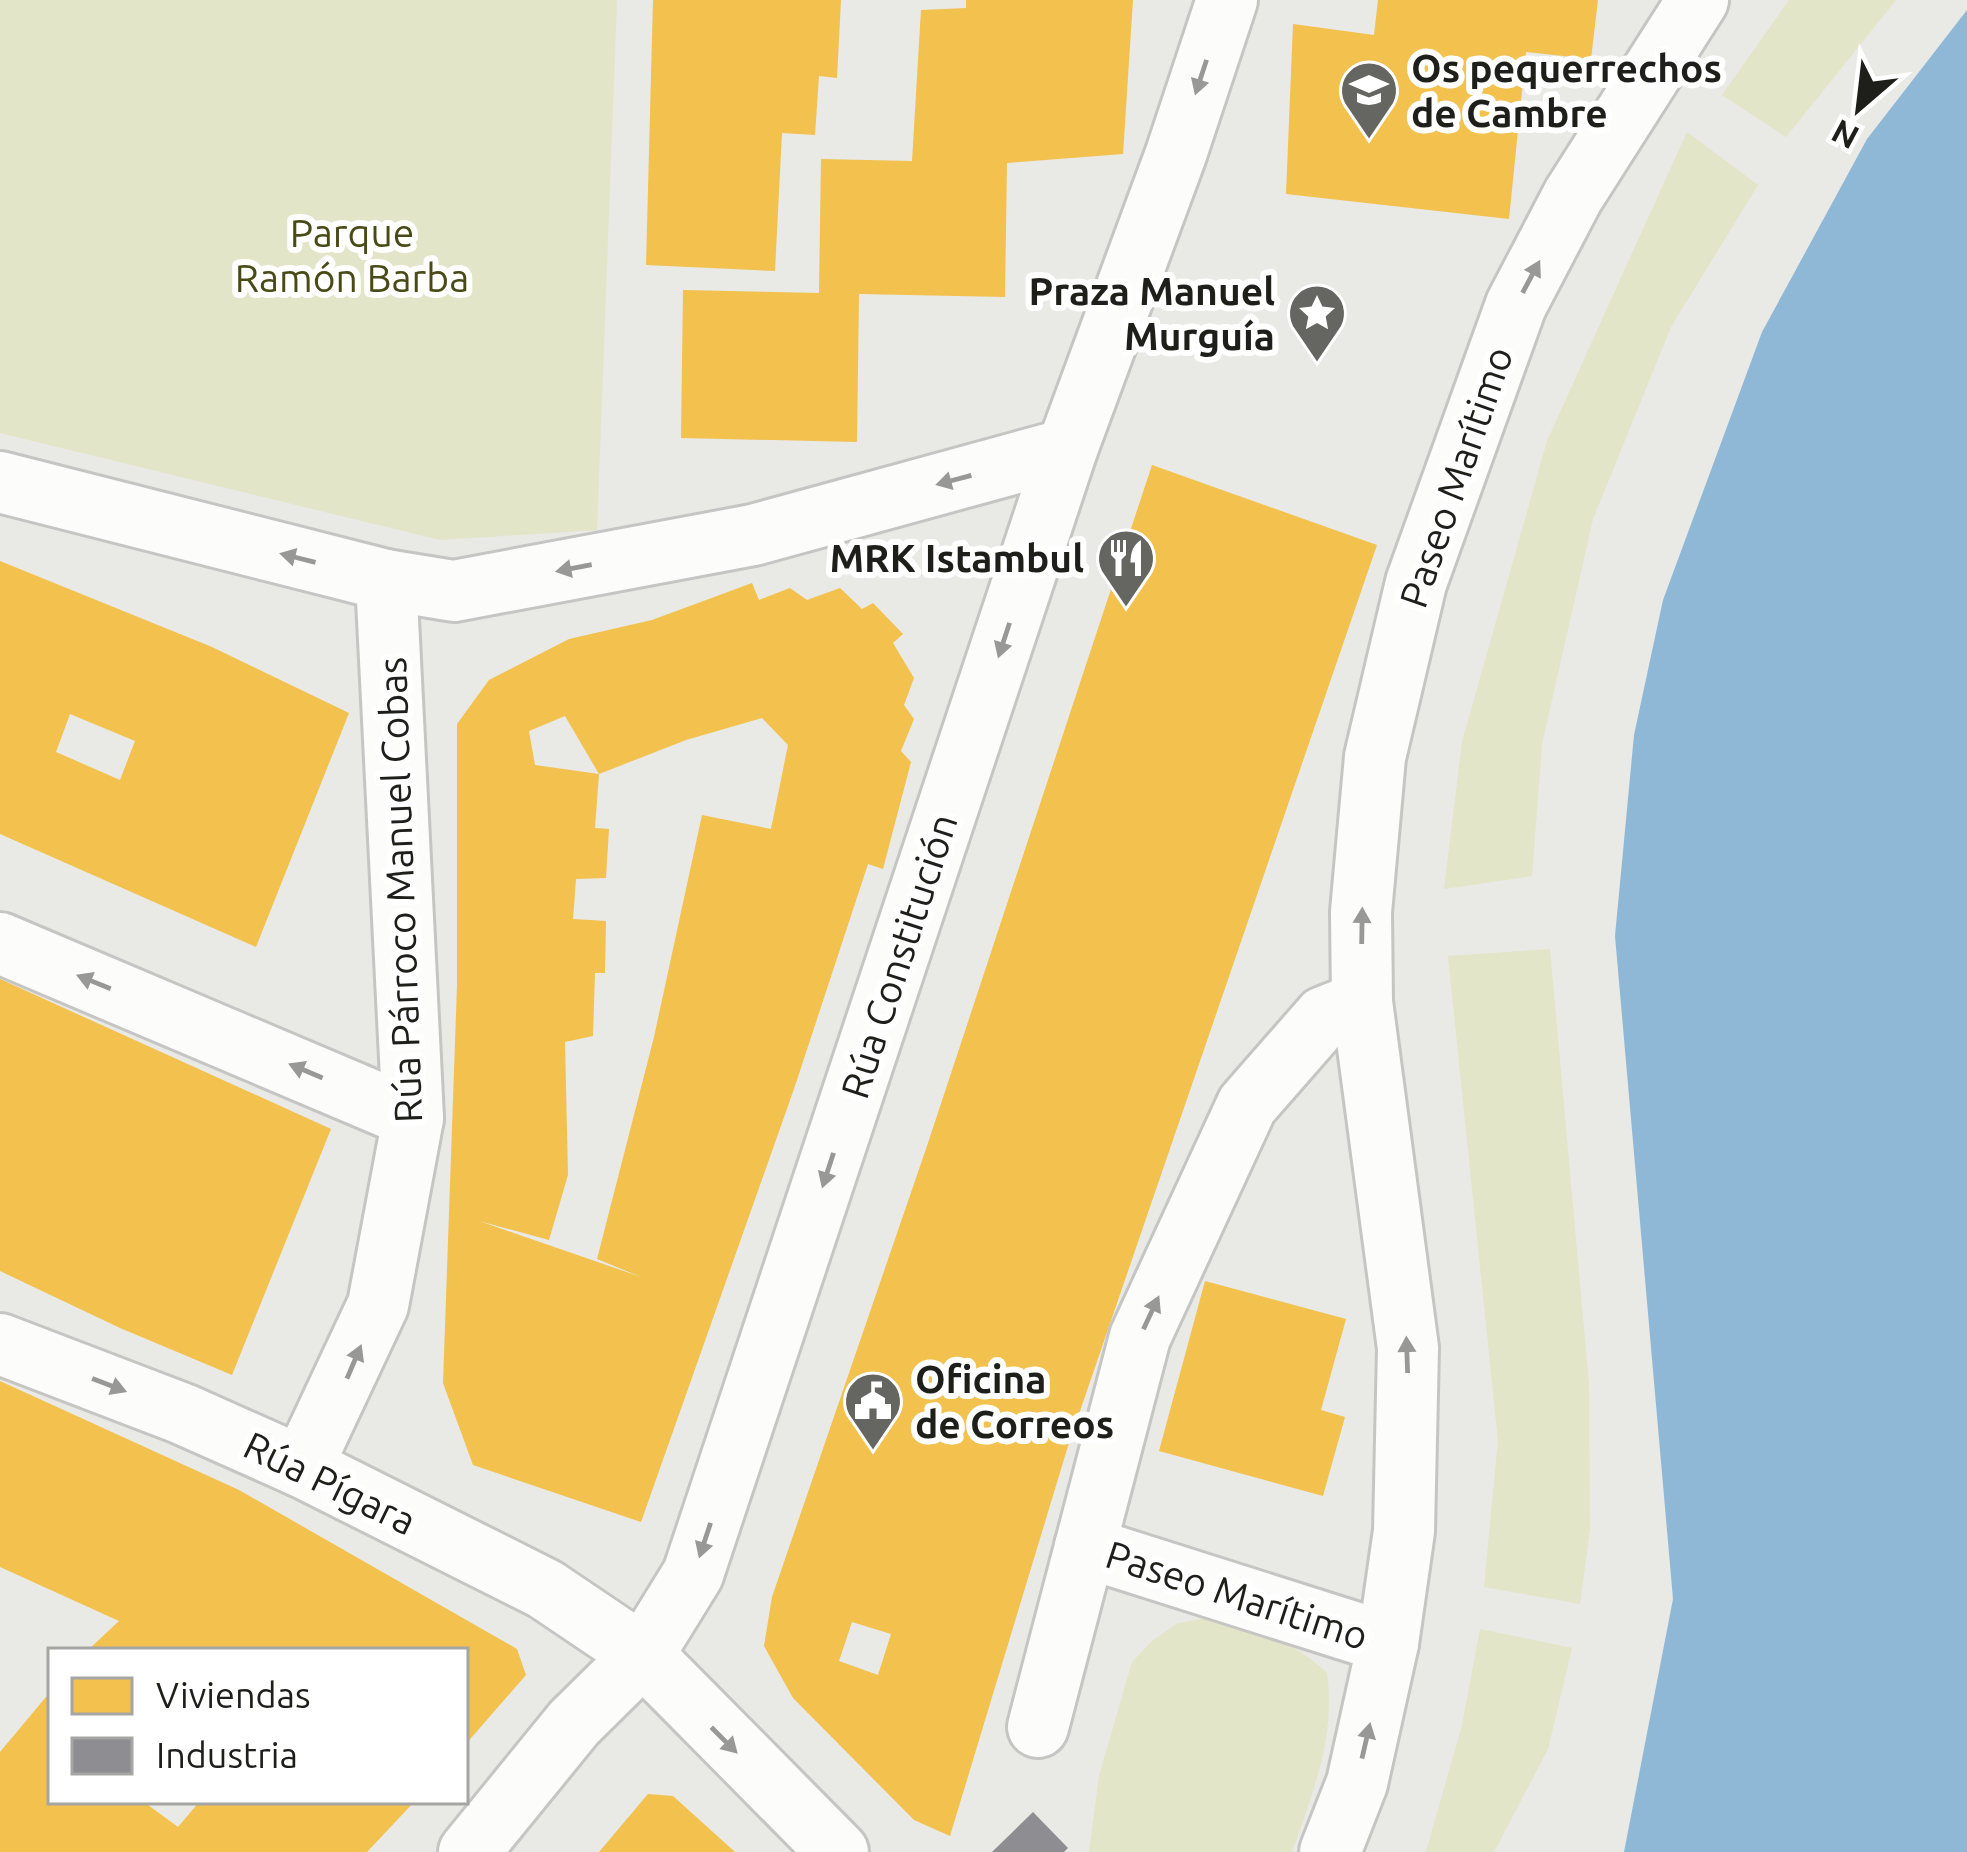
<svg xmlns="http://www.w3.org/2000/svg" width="1967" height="1852" font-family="Ubuntu,sans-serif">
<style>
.green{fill:#e2e5c7}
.water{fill:#8fb8d7}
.homes{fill:#f2c14e;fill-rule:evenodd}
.industry{fill:#8d8d92}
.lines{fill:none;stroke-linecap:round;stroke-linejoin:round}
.street-casing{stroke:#c5c5c3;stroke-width:66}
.street{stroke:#fcfcfb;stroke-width:60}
.oneway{fill:#989896}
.labels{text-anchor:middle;stroke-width:12;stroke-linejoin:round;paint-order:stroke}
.poi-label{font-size:39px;font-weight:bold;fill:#1e1e1b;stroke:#fff;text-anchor:start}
.park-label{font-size:39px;fill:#494b17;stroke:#fff}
.street-label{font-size:39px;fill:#1e1e1b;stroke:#fff}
</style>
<rect width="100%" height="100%" fill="#e9e9e5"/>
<g class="green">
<path d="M0 0H617L597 530 440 540 0 433Z"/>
<path d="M1789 0H1896L1786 137 1722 95Z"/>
<path d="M1687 132 1758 185 1671 327 1593 519 1542 744 1532 876 1444 889 1462 742 1547 441Z"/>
<path d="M1550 949 1589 1385 1590 1529 1580 1604 1484 1587 1498 1441 1448 956Z"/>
<path d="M1215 1617C1254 1629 1298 1644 1327 1673 1336 1737 1313 1792 1292 1852H1089L1099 1776 1132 1662 1153 1640 1178 1623Z"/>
<path d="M1480 1629 1572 1648 1548 1749 1494 1852H1426L1462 1725Z"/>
</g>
<path class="water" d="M1967 10V1852H1624L1673 1599 1615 936 1634 735 1663 600 1762 332 1867 139Z"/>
<g class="homes">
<path d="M653 0H841L837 78 819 76 815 135 782 133 775 271 646 265Z"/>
<path d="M966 0H1133L1123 154 1007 163 1005 297 859 294 857 442 681 438 683 290 819 293 821 159 912 161 921 10 966 8Z"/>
<path d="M1378 0H1598L1591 59 1526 52 1509 219 1286 194 1293 24 1374 35Z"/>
<path d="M1152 465 1377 545 1068 1446 950 1836 914 1820 793 1698 764 1646 772 1597 927 1146ZM852 1622 891 1634 878 1675 839 1661Z"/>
<path d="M0 561 212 647 349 713 256 947 0 834ZM70 714 135 741 120 780 56 752Z"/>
<path d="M752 583 759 600 790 588 807 600 840 588 862 609 873 603 903 634 893 643 914 678 904 705 914 719 901 751 911 762 883 869 868 864 795 1086 641 1522 473 1465 443 1383 457 986V724L489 680 569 639 652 620ZM565 716 599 774 686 740 762 718 788 745 771 829 702 815 654 1037 597 1259 641 1277 479 1221 549 1240 568 1175 565 1042 593 1036 595 973H605L606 921 573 919 576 879 606 878 609 829 595 828 599 774 535 765 529 731Z"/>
<path d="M0 979 331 1129 232 1375 120 1328 0 1271Z"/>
<path d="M1205 1281 1346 1319 1321 1410 1345 1417 1323 1496 1159 1451Z"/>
<path d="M0 1381 239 1490 517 1649 526 1675 465 1745V1651H87L119 1621 0 1567Z"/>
<path d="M51 1691V1801H151L148 1805 178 1827 200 1801H415L367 1852H0V1752Z"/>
<path d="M648 1794 673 1796 735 1852H599Z"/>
</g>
<path class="industry" d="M1033 1812 1068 1848 1064 1852H992Z"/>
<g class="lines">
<defs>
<g id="street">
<path d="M0 482 386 580 454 591 753 535 1067 449"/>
<path d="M0 943 413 1118"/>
<path d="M0 1344 183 1414 302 1467 545 1589 643 1655 838 1852"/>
<path d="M302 1467 378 1305 413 1118 386 580"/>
<path d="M1085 1547 1388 1643"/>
<path d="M1038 1727 1140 1337 1247 1105 1324 1017 1362 1002"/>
<path d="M469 1852 574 1723 643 1655 693 1574 1067 449 1176 154 1227 0"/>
<path d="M1330 1852 1357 1783 1388 1643 1404 1531 1408 1348 1362 1002 1361 912 1375 757 1416 583 1516 305 1573 196 1698 0"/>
</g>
</defs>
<use href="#street" class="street-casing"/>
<use href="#street" class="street"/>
</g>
<defs><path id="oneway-solid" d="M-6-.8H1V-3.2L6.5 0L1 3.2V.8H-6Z" transform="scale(3)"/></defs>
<g class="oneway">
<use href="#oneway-solid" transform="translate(1201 77) rotate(108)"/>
<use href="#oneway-solid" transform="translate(1531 277) rotate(-62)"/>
<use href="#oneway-solid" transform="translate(954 480) rotate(165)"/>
<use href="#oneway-solid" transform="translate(298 558) rotate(-166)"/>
<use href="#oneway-solid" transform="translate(574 568) rotate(169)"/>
<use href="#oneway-solid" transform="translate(1004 640) rotate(108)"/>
<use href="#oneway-solid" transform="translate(1362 926) rotate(-89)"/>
<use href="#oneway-solid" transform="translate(94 982) rotate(-158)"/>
<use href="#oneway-solid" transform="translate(306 1071) rotate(-157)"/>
<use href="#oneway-solid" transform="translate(828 1170) rotate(108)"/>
<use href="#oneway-solid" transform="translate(1151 1313) rotate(-65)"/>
<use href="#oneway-solid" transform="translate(1407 1355) rotate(-92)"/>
<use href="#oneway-solid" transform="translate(354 1362) rotate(-67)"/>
<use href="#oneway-solid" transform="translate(109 1385) rotate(21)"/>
<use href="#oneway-solid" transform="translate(705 1540) rotate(108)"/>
<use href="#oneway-solid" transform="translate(724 1740) rotate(45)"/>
<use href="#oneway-solid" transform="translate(1366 1741) rotate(-77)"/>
</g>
<defs>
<symbol id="school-pin" viewBox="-11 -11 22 30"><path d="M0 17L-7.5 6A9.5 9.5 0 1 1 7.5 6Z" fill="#656562" stroke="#fff"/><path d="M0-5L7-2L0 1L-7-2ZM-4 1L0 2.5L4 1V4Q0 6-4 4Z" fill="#fff"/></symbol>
<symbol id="sight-pin" viewBox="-11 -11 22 30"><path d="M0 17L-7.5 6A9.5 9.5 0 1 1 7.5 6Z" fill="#656562" stroke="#fff"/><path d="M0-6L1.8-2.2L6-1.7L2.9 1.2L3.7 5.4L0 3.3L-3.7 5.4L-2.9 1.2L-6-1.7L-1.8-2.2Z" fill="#fff"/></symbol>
<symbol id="restaurant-pin" viewBox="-11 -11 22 30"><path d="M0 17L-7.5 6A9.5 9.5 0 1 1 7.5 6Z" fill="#656562" stroke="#fff"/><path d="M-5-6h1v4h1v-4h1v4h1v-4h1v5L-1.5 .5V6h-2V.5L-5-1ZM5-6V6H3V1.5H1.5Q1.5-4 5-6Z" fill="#fff"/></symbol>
<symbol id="civic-pin" viewBox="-11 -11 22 30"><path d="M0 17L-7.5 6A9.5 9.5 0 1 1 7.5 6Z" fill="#656562" stroke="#fff"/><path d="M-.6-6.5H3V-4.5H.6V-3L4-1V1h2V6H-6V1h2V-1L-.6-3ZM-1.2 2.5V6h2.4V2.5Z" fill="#fff"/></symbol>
</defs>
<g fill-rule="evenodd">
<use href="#school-pin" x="1336" y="57" width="66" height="90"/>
<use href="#sight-pin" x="1284" y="280" width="66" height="90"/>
<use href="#restaurant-pin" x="1093" y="525" width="66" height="90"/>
<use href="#civic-pin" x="840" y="1368" width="66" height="90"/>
</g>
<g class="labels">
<g class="poi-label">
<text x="1411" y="82">Os pequerrechos<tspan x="1411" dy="45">de Cambre</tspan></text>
<text x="1275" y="305" text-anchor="end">Praza Manuel<tspan x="1275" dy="45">Murguía</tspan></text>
<text x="1084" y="572" text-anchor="end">MRK Istambul</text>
<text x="915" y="1393">Oficina<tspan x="915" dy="45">de Correos</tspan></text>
</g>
<g class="park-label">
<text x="352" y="247">Parque<tspan x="352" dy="45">Ramón Barba</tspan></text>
</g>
<g class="street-label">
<text transform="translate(1456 477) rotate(-71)" y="14">Paseo Marítimo</text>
<text transform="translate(400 890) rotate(-92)" y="14">Rúa Párroco Manuel Cobas</text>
<text transform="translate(899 956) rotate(-72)" y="14">Rúa Constitución</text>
<text transform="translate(330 1483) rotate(26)" y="14">Rúa Pígara</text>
<text transform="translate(1237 1595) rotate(18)" y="14">Paseo Marítimo</text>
</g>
</g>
<rect x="48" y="1648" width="420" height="156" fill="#ffffff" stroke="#a5a5a4" stroke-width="3"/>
<rect x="72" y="1678" width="60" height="36" fill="#f2c14e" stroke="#a5a5a4" stroke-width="3"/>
<text x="156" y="1708" font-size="36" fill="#1e1e1b">Viviendas</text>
<rect x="72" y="1738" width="60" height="36" fill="#8d8d92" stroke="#a5a5a4" stroke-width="3"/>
<text x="156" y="1768" font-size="36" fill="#1e1e1b">Industria</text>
<g transform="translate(1859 108) rotate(208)" stroke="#ffffff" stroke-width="9" paint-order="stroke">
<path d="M0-9L21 45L0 30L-21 45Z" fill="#1e1e1b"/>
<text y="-18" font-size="33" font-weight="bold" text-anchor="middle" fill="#1e1e1b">N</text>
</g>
</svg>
